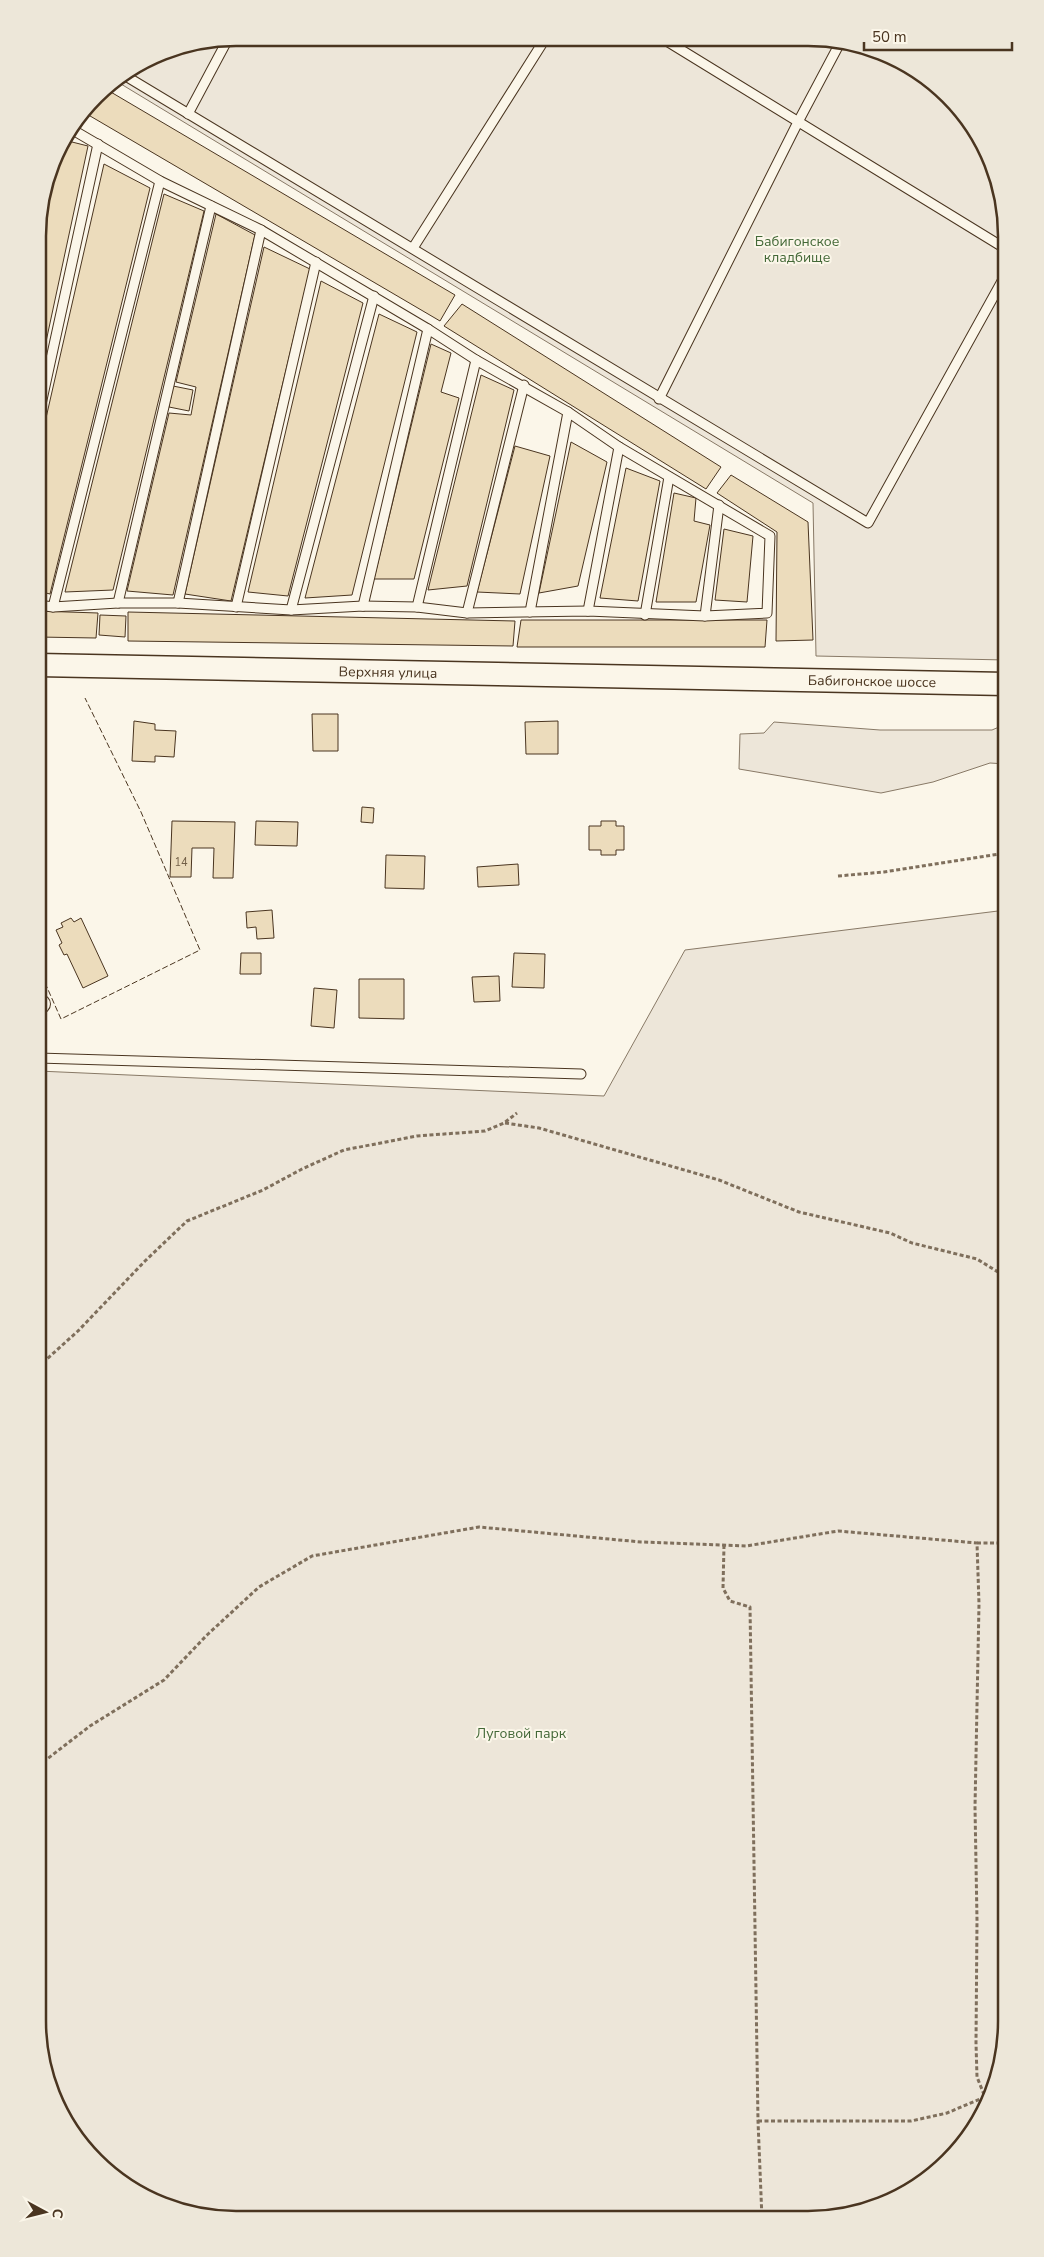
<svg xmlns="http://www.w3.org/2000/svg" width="1044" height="2257" font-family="'Nunito Sans',sans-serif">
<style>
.green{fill:#ede6d9;stroke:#887966}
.building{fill:#ecdcbc;stroke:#4a3520}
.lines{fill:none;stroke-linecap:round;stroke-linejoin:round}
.service-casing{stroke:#4a3520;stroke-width:11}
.minor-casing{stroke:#4a3520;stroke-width:20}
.tertiary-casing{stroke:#4a3520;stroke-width:25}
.path{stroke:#7f6f5c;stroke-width:3;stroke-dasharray:4 2.5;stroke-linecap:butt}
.service{stroke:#fbf6e9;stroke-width:9}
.minor{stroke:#fbf6e9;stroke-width:18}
.tertiary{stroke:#fbf6e9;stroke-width:22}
.fence{stroke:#4a3520;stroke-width:1;stroke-dasharray:6 2.5;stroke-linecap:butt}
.labels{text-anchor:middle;stroke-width:4;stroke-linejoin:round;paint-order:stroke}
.number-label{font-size:11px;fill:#725f47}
.park-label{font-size:14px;fill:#436837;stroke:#fbf6e9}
.street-label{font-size:14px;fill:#4a3520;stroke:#fbf6e9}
.rim{fill:none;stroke:#4a3520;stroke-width:2.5}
</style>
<rect width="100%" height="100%" fill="#fbf6e9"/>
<g class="green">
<path d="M237 38 846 41 896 58 939 87 980 137 1000 185 1006 237V595L998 608 1006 609V660L816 656 813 503 116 81 161 53Z"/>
<path d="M774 722 880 730H992L1006 724V764L990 763 933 782 881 793 739 769 740 734 764 733Z"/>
<path d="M1006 910V2034L991 2096 965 2142 918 2186 859 2213 807 2219 198 2216 148 2199 105 2170 71 2131 44 2072 38 2020V1071L604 1096 685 950Z"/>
</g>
<g class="building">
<path d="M104 88 455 295 440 321 85 113Z"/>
<path d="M64 140 88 146 38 379V223L58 148Z"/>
<path d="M104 164 150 188 50 594 38 591V453Z"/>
<path d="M164 194 204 211 113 590 65 592Z"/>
<path d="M216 214 255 235 173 595 127 591 169 413 191 415 196 387 176 382Z"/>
<path d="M264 247 310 269 231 601 185 594Z"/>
<path d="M321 281 363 303 288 596 248 592Z"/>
<path d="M462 304 721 467 706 489 444 326Z"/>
<path d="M379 314 417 332 352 595 305 598Z"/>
<path d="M431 344 451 353 441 392 459 398 414 579H374Z"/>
<path d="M481 375 514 390 467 586 428 590Z"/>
<path d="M173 386 193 390 189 411 169 407Z"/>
<path d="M571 442 607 462 578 586 539 593Z"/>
<path d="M515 446 550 456 520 594 477 592Z"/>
<path d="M626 468 660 481 638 601 600 598Z"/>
<path d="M731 475 808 522 813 640 776 641 777 532 717 493Z"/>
<path d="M674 493 696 498 694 521 710 525 696 602H656Z"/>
<path d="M724 529 753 536 747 602 715 600Z"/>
<path d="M38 611 98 613 96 638 38 637Z"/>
<path d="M128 612 515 621 513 646 128 641Z"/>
<path d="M100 615 126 616 125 637 99 635Z"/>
<path d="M521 620H767L765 647H517Z"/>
<path d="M312 714H338V751H313Z"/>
<path d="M134 721 155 724V730L176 731 174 757 155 756V762L132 761Z"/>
<path d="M558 721V754H526L525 722Z"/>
<path d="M362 807 374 808 373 823 361 822Z"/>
<path d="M172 821 235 822 233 878H213L214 848H192L191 877H170Z"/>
<path d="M256 821 298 822 297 846 255 845Z"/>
<path d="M601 821H616V826H624V850H616V855H601V850H589V826H601Z"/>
<path d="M386 855 425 856 424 889 385 888Z"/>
<path d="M518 864 519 885 478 887 477 867Z"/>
<path d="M272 910 274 938 257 939 256 927 247 928 246 912Z"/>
<path d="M71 918 74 922 81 918 108 976 83 988 67 954 64 955 59 945 62 943 56 930 63 927 61 923Z"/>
<path d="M241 953H261V974H240Z"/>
<path d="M514 953 545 954 544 988 512 987Z"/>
<path d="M499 976 500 1001 474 1002 472 977Z"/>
<path d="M359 979H404V1019L359 1018Z"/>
<path d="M314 988 337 990 334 1028 311 1026Z"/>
</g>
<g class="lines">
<defs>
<g id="service">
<path d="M665 40 1006 249"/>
<path d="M124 75 868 523 1006 274"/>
<path d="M188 114 228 39"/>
<path d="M413 248 545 39"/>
<path d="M659 399 798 122 841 41"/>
<path d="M38 418 98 144"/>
<path d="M118 603 211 206"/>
<path d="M178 603 261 230"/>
<path d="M38 605 53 607 118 603H178L291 610 363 606 417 607 467 613 588 611 705 616 767 613 770 536 619 447 568 412 476 360 428 329 261 230 160 181 73 130"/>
<path d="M363 606 428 329"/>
<path d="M53 607 160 181"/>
<path d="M236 607 316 262"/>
<path d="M417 607 476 360"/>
<path d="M291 610 374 296"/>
<path d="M588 611 619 447"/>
<path d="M530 612 568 412"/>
<path d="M467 613 524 385"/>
<path d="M645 615 669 477"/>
<path d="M705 616 719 505"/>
<path d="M38 1058 581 1074"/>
</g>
<path id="minor" d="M38 1007 41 1004"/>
<path id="tertiary" d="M38 665 1006 684"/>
</defs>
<use href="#service" class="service-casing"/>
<use href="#minor" class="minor-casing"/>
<use href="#tertiary" class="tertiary-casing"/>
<g class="path">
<path d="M838 876 884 872 1006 853"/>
<path d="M505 1123 539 1128 719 1180 799 1212 890 1233 912 1243 977 1259 1006 1277"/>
<path d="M38 1367 78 1331 145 1261 187 1221 263 1190 302 1169 344 1150 417 1136 485 1131 504 1123 517 1113"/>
<path d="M977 1543H1006"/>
<path d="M724 1545 723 1588 730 1601 750 1607 758 2121 762 2219"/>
<path d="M38 1766 90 1726 164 1680 207 1635 259 1587 312 1556 479 1527 641 1542 746 1546 838 1531 977 1543 979 1604 975 1807 977 1920 976 2043 977 2077 985 2097 989 2101"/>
<path d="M758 2121H911L947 2113 985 2097"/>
</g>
<use href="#service" class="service"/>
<use href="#minor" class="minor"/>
<use href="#tertiary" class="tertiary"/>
<path class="fence" d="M38 967 61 1019 200 950 141 812 85 698"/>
</g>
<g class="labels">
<g class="number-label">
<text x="181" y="866">14</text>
</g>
<g class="park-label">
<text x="797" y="246">Бабигонское<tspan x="797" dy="16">кладбище</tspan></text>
<text x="521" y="1738">Луговой парк</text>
</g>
<g class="street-label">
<text transform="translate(388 672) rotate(1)" y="5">Верхняя улица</text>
<text transform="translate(872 681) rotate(1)" y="5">Бабигонское шоссе</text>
</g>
</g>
<path d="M0 0H1044V2257H0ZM236 46H808A190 190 0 0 1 998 236V2021A190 190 0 0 1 808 2211H236A190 190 0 0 1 46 2021V236A190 190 0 0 1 236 46Z" fill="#ede7d9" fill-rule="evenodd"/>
<path class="rim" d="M236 46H808A190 190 0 0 1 998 236V2021A190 190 0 0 1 808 2211H236A190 190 0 0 1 46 2021V236A190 190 0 0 1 236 46Z"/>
<g transform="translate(45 2212) rotate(97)" stroke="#fbf6e9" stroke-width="4" paint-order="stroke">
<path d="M0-4L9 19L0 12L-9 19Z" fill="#4a3520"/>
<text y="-8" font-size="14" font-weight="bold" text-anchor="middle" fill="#4a3520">С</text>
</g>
<path d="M864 42v8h148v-8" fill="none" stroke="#4a3520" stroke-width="2.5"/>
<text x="872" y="42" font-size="15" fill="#4a3520" stroke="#fbf6e9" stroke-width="4" paint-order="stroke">50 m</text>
</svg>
